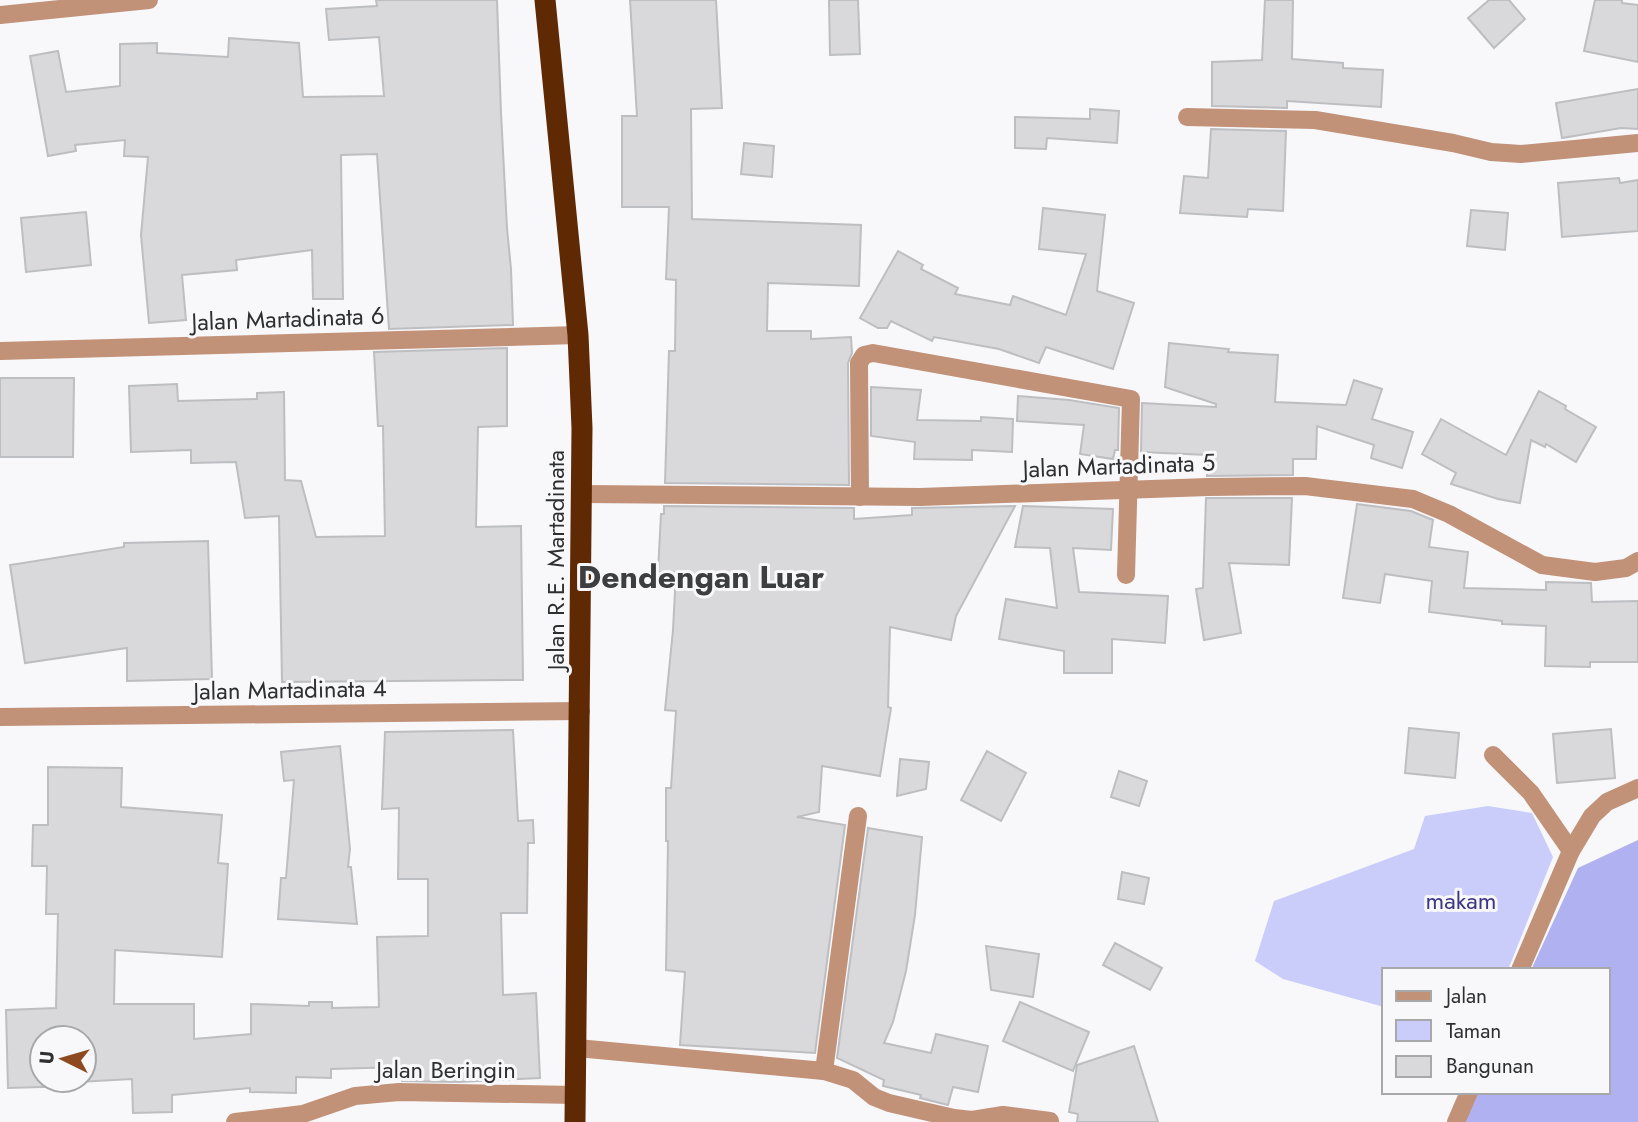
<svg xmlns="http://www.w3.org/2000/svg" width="1638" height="1122" font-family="Jost,sans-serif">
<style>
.green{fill:#cacdfa}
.forest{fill:#afb1f1}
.building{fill:#d9d9dc;stroke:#bdbec1;stroke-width:2;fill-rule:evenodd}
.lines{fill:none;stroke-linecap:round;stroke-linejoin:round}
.minor{stroke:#c19178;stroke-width:18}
.highway{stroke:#5f2904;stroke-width:21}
.labels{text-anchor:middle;stroke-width:6;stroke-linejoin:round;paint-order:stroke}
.street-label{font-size:24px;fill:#2e2f30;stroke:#f8f8fb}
.park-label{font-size:24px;fill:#3e3883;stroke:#f8f8fb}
.district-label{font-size:32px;font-weight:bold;fill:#3d3e40;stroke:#f8f8fb}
</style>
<rect width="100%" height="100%" fill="#f8f8fb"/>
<path class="green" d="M1488 806 1532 813 1553 857 1508 970H1384V1007L1283 979 1255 961 1274 901 1414 849 1425 816Z"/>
<path class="forest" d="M1638 840V1122H1461L1475 1092H1608V970H1531L1578 868Z"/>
<g class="building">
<path d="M376 0H497L501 113 507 228 511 269 513 325 389 329 377 154 341 155 343 299H313L312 250 236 260 237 270 182 275 186 320 149 323 141 235 148 157 124 156 125 140 75 145 76 151 48 156 30 56 58 51 66 92 120 86V44L157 43V53L228 57 229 38 299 43 303 97 384 96 379 37 329 40 326 9 377 6Z"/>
<path d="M630 0H716L722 108 691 109 692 219 861 225 859 286 768 283 767 331H811V339L851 337 852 353 848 363 849 485 665 483 669 351H675L676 280 666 279 669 207H622V116H637Z"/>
<path d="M829 0H858L860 54 830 55Z"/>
<path d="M1265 0H1293L1292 59 1343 63V68L1383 70 1381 107 1287 101V108L1212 106V62L1262 60Z"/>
<path d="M1489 0H1509L1525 19 1494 48 1468 18Z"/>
<path d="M1595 0H1622V3L1638 5V62L1584 51Z"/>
<path d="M1638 89V129L1621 128 1562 138 1556 103Z"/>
<path d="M1090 109 1119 111 1117 143 1047 138 1046 149 1015 148V117L1090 119Z"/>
<path d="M1211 129 1286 131 1283 211 1248 209 1247 217 1180 213 1184 176 1208 178Z"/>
<path d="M744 143 774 146 772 177 741 174Z"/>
<path d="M1619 178 1620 183 1638 180V231L1562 237 1558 183Z"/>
<path d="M1043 208 1105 215 1097 291 1134 303 1113 369 1046 347 1039 363 999 349 934 337 932 341 891 321 887 328H878L860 318 898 251 923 265 921 269 958 288 955 294 1010 305 1013 296 1066 315 1086 254 1039 249Z"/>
<path d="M1471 210 1508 213 1505 250 1467 246Z"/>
<path d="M86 212 91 265 26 272 21 218Z"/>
<path d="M1169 343 1229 349 1228 352 1278 355 1275 402 1346 405 1354 380 1382 389 1372 419 1413 432 1402 468 1371 458 1374 445 1317 426 1316 459H1293V475L1207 476 1208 455 1141 452 1142 403 1216 407V404L1165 387Z"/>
<path d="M507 348V426L478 427 476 527 521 526 523 680 282 682 279 516 245 518 236 462 191 463V450L131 452 129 386 177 384 178 401 257 399V393L284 392 285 480 301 481 316 537 385 536 383 426H378L374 352Z"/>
<path d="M0 378H74L73 457H0Z"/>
<path d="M871 387 921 390 917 420 981 421V417L1013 419 1012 452 972 450V460L914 459 915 442 871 436Z"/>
<path d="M1539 391 1566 406 1565 409 1596 427 1576 462 1546 444 1545 447 1531 440 1520 503 1498 499 1451 484 1456 473 1422 454 1441 419 1506 455Z"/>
<path d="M1018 396 1069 400 1119 408 1118 450H1115L1113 459 1080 454 1084 425 1017 421Z"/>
<path d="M1206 498H1292L1289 565 1229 563 1241 633 1204 640 1196 589 1203 588Z"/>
<path d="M1357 504 1411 511 1433 520 1429 547 1468 552 1464 588 1546 590V582L1591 583 1592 602 1638 601V662H1590V667L1545 666 1546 626 1502 624V621L1429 612 1432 581 1385 574 1380 603 1343 598Z"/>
<path d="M664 506 854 508V519L912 515V508L1015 506 956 616 951 640 890 627 888 707 891 708 880 776 822 766 819 812 797 817 845 825 815 1053 680 1045 685 972 666 970 668 841H666V788H671L676 711 665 710 673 630 676 572H658L661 514H664Z"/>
<path d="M1023 506 1113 509 1111 550 1073 548 1079 592 1168 596 1165 643 1112 639V673H1064V651L999 639 1006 599 1057 608 1050 548 1015 547Z"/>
<path d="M208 541 212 679 127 681V648L25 663 10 565 124 547V543Z"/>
<path d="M1409 728 1459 733 1455 778 1405 773Z"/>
<path d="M1611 729 1615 778 1557 783 1553 734Z"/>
<path d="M513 730 518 821 533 820 534 843H528L527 913H501L503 995 536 993 540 1078 459 1082 402 1081 401 1067 331 1069V1078L296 1077V1093L250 1092V1088L172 1095V1112L133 1113 132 1079 78 1082V1086L8 1088 6 1010 56 1008 58 914H46L47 866H32L33 825H48V767L122 768 121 807 222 815 218 863 228 864 222 957 115 950 114 1004H194V1039L251 1034V1004L309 1006V1002H332V1008L379 1007 377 937 428 936V879H398L399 808 382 809 385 732ZM42 1038H84V1080H42Z"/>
<path d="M340 746 350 849 348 867H351L357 924 278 919 281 878H286L294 780 284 781 281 752Z"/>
<path d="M987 751 1026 773 1001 821 961 800Z"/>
<path d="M900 759 929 762 926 789 897 796Z"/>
<path d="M1119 771 1147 781 1139 806 1111 797Z"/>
<path d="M868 828 922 837 915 915 906 971 893 1022 884 1043 931 1053 936 1034 988 1046 978 1092 953 1087 948 1105 920 1098 921 1095 883 1086 884 1080 837 1058Z"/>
<path d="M1122 872 1149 878 1144 904 1118 899Z"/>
<path d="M1115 943 1162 968 1150 990 1103 965Z"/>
<path d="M986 946 1039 954 1033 997 991 990Z"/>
<path d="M1020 1002 1089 1032 1073 1071 1003 1041Z"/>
<path d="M1134 1046 1158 1122H1077L1078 1114 1069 1112 1077 1065Z"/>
</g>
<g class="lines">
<g class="minor">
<path d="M0 15 149 0"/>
<path d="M1187 117 1315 120 1453 143 1491 152 1521 154 1638 143"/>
<path d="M0 351 578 335"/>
<path d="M583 494 920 497 1208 487 1305 486 1413 499 1449 514 1542 565 1595 572 1626 568 1638 561"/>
<path d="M860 497 859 363 864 355 873 353 1131 399 1126 575"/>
<path d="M0 717 581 711"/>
<path d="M1493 755 1531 793 1571 851"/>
<path d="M1520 970 1571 851 1592 816 1607 802 1638 788"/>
<path d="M577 1048 824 1071 853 1080 874 1097 889 1103 954 1118 972 1120 1003 1115 1050 1121"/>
<path d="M824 1071 858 816"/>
<path d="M235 1122 303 1114 355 1096 399 1092 576 1095"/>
<path d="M1456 1122 1469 1092"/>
</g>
<path class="highway" d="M545 0 578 335 582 428 575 1122"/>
</g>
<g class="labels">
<g class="street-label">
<text transform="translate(288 319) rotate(-2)" y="8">Jalan Martadinata 6</text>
<text transform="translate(1119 466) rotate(-2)" y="8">Jalan Martadinata 5</text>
<text transform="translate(556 560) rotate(-90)" y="8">Jalan R.E. Martadinata</text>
<text transform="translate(290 690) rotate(-1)" y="8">Jalan Martadinata 4</text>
<text x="446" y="1078">Jalan Beringin</text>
</g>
<g class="park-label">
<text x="1461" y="909">makam</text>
</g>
<g class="district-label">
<text x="701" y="588">Dendengan Luar</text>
</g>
</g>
<rect x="1382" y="968" width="228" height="126" fill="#f8f8fb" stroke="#a7a8aa" stroke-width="2"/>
<rect x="1396" y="991" width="35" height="10" fill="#c19178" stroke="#a7a8aa" stroke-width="2"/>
<text x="1446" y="1003" font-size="21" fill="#2e2f30">Jalan</text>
<rect x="1396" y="1020" width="35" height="21" fill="#cacdfa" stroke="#a7a8aa" stroke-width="2"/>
<text x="1446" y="1038" font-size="21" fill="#2e2f30">Taman</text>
<rect x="1396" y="1056" width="35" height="21" fill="#d9d9dc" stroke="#a7a8aa" stroke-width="2"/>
<text x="1446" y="1073" font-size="21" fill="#2e2f30">Bangunan</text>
<g transform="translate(63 1059) rotate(275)"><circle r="33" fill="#f8f8fb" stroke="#a7a8aa" stroke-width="2"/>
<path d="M0-5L12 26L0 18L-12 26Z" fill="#8e491f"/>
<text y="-10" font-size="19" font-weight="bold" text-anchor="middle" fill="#2e2f30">U</text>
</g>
</svg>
